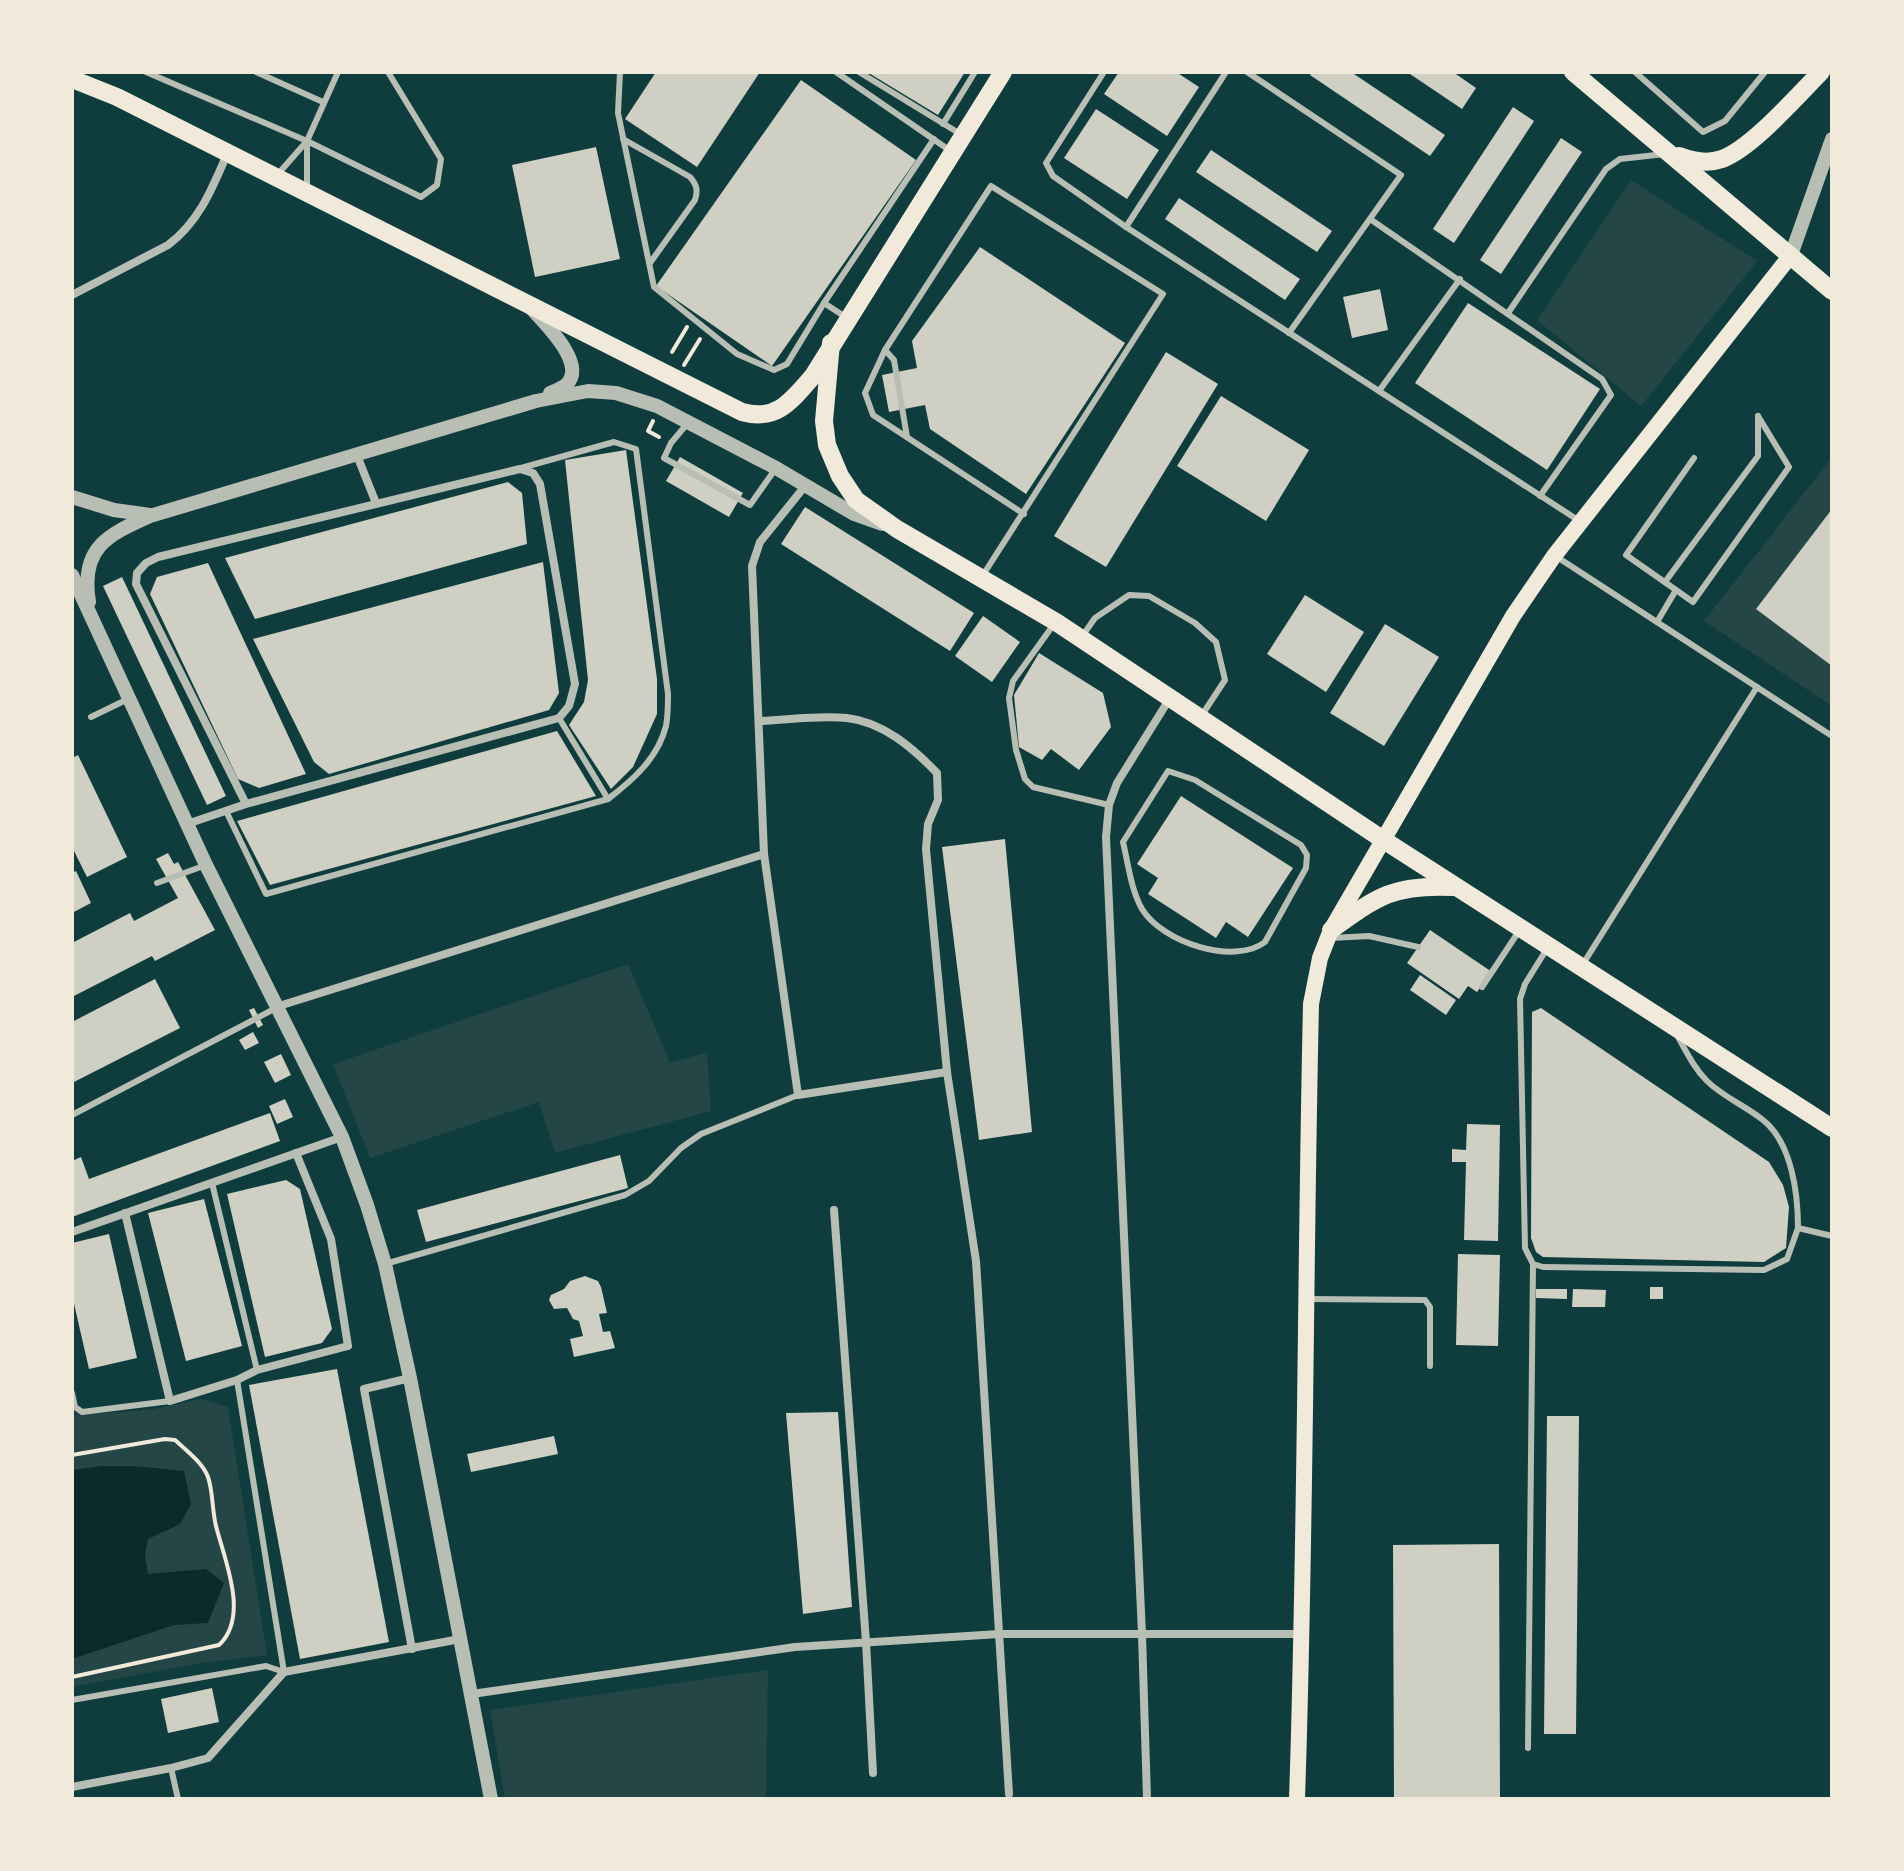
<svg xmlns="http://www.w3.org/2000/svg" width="1904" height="1871" font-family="Jost,sans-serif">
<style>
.green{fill:#244646}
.water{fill:#0a2a2b}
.building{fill:#cfcfc3}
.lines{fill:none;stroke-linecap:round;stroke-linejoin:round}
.path{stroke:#f1e9da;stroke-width:4}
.service{stroke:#b8beb3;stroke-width:6}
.minor{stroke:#b8beb3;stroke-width:8}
.tertiary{stroke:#b8beb3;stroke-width:14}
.secondary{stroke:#f1e9da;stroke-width:16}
.primary{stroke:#f1e9da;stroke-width:18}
</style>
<rect width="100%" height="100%" fill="#0f3d3e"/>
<g class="green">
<path d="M1631 180 1757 261 1641 406 1537 320Z"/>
<path d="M1832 457V706L1704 621Z"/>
<path d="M628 964 670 1063 707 1052 711 1111 555 1153 539 1102 370 1158 333 1064Z"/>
<path d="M201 1399 228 1407 267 1655 202 1663 72 1687V1415L149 1410Z"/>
<path d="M768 1670 766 1799H505L490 1710Z"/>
</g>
<path class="water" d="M102 1466H134L184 1471 191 1504 180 1524 148 1539 145 1555 148 1574 206 1569 224 1583 208 1623 174 1625 72 1659V1470Z"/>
<g class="building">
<path d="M656 72H760L697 167 625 119Z"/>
<path d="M867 72H965L938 115Z"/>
<path d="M1119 72H1176L1199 87 1167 136 1104 94Z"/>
<path d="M1312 72H1351L1445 135 1430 156 1310 75Z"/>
<path d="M1407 72H1453L1476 88 1462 109Z"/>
<path d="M801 80 916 160 772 366 656 286Z"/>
<path d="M1513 107 1534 121 1454 243 1433 229Z"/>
<path d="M1096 109 1159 150 1127 199 1064 158Z"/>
<path d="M1561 138 1582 152 1501 274 1480 260Z"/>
<path d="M596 147 620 259 535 277 512 165Z"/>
<path d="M1211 150 1332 231 1317 252 1196 172Z"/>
<path d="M1179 198 1300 279 1285 300 1165 219Z"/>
<path d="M980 247 1125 343 1026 494 930 429 925 405 889 412 882 375 917 368 912 341Z"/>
<path d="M1380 289 1388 330 1352 338 1343 297Z"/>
<path d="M1468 303 1600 389 1547 470 1415 383Z"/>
<path d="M1166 352 1218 384 1106 567 1054 536Z"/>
<path d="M1221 396 1309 450 1266 521 1177 466Z"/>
<path d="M626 450 657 679V714L633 767 611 789 569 725 584 702 588 680 565 460Z"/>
<path d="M680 457 743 493 729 517 666 481Z"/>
<path d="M508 482 522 493 527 544 255 619 225 558Z"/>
<path d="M805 507 974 613 950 651 781 544Z"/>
<path d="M1832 509V666L1756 609Z"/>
<path d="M543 562 559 693 549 710 329 774 314 762 253 639Z"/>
<path d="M208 563 306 774 259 788 238 779 150 594 157 577Z"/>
<path d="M122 577 226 796 207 805 103 586Z"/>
<path d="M1305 595 1364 632 1326 692 1267 654Z"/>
<path d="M983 616 1020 642 992 682 955 656Z"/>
<path d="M1385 624 1439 657 1384 746 1330 713Z"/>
<path d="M1039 653 1103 693 1111 727 1079 770 1051 749 1042 760 1019 747 1014 695Z"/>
<path d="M557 731 596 796 270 885 237 821Z"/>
<path d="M78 755 127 857 87 877 72 847V758Z"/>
<path d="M1181 796 1293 868 1248 937 1226 922 1216 938 1148 894 1158 878 1137 864Z"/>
<path d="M1005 839 1032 1132 979 1140 942 847Z"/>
<path d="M168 853 174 864 178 862 215 930 155 961 152 956 72 997V943L130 913 134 921 178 898 156 859Z"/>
<path d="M76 871 91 903 72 913V873Z"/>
<path d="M1430 930 1492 972 1477 992 1468 986 1459 999 1407 963Z"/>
<path d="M1420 975 1456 1000 1446 1015 1410 990Z"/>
<path d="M155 979 180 1028 72 1083V1022Z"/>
<path d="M254 1008 263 1025 258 1028 249 1010Z"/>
<path d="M1541 1008 1769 1162 1783 1185 1789 1207 1786 1248 1764 1262 1543 1257 1536 1252 1531 1238 1532 1012Z"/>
<path d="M253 1032 259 1043 245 1050 239 1040Z"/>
<path d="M281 1054 291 1075 275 1083 264 1062Z"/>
<path d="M285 1099 293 1117 277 1124 269 1106Z"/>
<path d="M270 1113 280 1141 72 1217V1161L81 1157 89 1179Z"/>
<path d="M1467 1124 1500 1125 1498 1241 1464 1240 1466 1162H1452V1149L1466 1150Z"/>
<path d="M620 1155 628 1188 426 1242 417 1210Z"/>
<path d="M286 1180 300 1189 332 1329 322 1343 265 1357 227 1194Z"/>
<path d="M204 1199 242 1346 186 1361 148 1213Z"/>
<path d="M109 1234 137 1358 89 1369 72 1295V1243Z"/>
<path d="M1458 1254 1500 1255 1498 1346 1456 1345Z"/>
<path d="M585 1276 598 1281 601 1287 607 1313 599 1314 603 1332 610 1331 615 1348 574 1357 570 1339 583 1336 579 1321 573 1319 567 1308 554 1309 549 1300 551 1295 564 1289 570 1281Z"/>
<rect x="1650" y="1287" width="13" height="12"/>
<path d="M1536 1289H1567V1299L1536 1298Z"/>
<path d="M1573 1289 1606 1290 1605 1307H1572Z"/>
<path d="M337 1369 389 1642 300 1659 249 1385Z"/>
<path d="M838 1412 852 1607 803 1614 786 1413Z"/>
<path d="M1547 1416H1579L1576 1734H1544Z"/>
<path d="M554 1436 558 1454 471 1472 467 1454Z"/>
<path d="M1499 1544 1500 1799H1394L1393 1545Z"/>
<path d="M212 1688 219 1722 168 1733 161 1699Z"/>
</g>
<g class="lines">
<g class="path">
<path d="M672 352 687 327"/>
<path d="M684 365 700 339"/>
<path d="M653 421 648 431 659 437"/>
<path d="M72 1455 165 1439 175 1440C186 1450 203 1463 208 1477 213 1491 212 1510 216 1526 224 1559 250 1616 219 1645L72 1677"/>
</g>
<g class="service">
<path d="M146 72 307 141 421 197 437 185 441 159 388 72"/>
<path d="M256 72 323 102"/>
<path d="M620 72 618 113 654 287 737 354 774 370 787 364 824 303 847 318"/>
<path d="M836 72 952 152"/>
<path d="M859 72 962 135"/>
<path d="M1104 72 1046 163 1053 176 1126 227 1581 522"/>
<path d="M1247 72 1401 175 1289 333"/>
<path d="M1635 72 1703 132 1725 121 1765 72"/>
<path d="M943 124 975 72"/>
<path d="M623 139 690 177C697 185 698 190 695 200L650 263"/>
<path d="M278 174 307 141"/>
<path d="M307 190V141L338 72"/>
<path d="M1370 219 1602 379 1611 395 1540 496"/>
<path d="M1126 227 1226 72"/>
<path d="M824 303 934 139"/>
<path d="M1508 313 1606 169 1620 159 1665 154"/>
<path d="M885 350 894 360 907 437"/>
<path d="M1379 391 1460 279"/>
<path d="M687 424 671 443 664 458 750 505 776 468"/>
<path d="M1557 557 1832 736"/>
<path d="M983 575 1163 294 991 186 885 350 865 393 873 415 1024 514"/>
<path d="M1665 582 1758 456V416"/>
<path d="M1676 590 1626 555 1694 458"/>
<path d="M1657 622 1676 590 1693 602 1789 467 1758 416"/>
<path d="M1054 624 1013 681 1009 698 1016 750 1025 779 1033 787 1109 805"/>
<path d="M1083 635 1095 618 1129 595 1149 596 1195 623 1216 642 1225 680 1202 715"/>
<path d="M91 717 128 699"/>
<path d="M559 718 608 799"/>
<path d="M1168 771 1195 780 1301 845 1307 855 1306 868 1265 942C1234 966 1162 942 1142 909 1131 890 1128 863 1123 842Z"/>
<path d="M226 811 266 894 608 799C633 780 658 758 666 726 668 716 668 704 668 694L636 449 614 442 521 468"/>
<path d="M157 883 206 865"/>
<path d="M1331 938 1369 936 1418 947"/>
<path d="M1548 947 1525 984 1520 999 1525 1248 1533 1264 1543 1267 1764 1270 1787 1259 1798 1228"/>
<path d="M1583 964 1757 687"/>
<path d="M1482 987 1519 931"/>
<path d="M1677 1035C1686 1051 1694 1068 1707 1081 1723 1097 1746 1106 1763 1120 1792 1143 1798 1194 1798 1228L1832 1236"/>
<path d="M72 1115 276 1008"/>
<path d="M212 1183 257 1370"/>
<path d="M385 1264 625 1195 649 1181 681 1148 701 1134 798 1095"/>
<path d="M1308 1299 1425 1300 1430 1307V1366"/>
<path d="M72 1393 75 1407 82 1412 170 1401"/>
<path d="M72 1700 266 1666 284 1672 237 1380"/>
<path d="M1528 1748 1533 1264"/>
<path d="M171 1768 178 1799"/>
</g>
<g class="minor">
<path d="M72 295 168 245C199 222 212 189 227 154"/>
<path d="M356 453 376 503"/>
<path d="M805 486 760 542 752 566 764 854 798 1095 947 1072"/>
<path d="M759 721C787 720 819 715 847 718 883 722 913 748 937 773L938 800 928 824 926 849 947 1072 976 1261 1009 1794"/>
<path d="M187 824 246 804 559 718 569 706 575 684 540 484 533 473 520 469 158 557 146 563 137 573 136 584 246 804"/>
<path d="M279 1006 764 854"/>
<path d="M834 1210 866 1642 873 1773"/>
<path d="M125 1213 170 1401 237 1380 257 1370 348 1346 331 1239 296 1153"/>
<path d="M72 1232 342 1137"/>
<path d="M410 1378 364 1389 412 1649"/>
<path d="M472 1694 795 1647 999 1634H1303"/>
<path d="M72 1787 171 1768 208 1758 284 1672 460 1639"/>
<path d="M1147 1799 1142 1634 1106 837 1109 805 1117 783 1170 698"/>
</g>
<g class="tertiary">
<path d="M1791 255 1832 139"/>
<path d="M531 308C544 323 587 363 567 384 563 388 555 391 550 393"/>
<path d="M72 497 114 510 150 515"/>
<path d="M72 575 206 865 342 1137 367 1205 385 1264 410 1378 491 1799"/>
<path d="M89 602C80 548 107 535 150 516L536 401 588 391 616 393 657 406 776 468 854 514 882 524"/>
</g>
<path class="secondary" d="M1297 1799C1306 1534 1305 1269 1311 1004L1320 958 1331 930 1513 616 1554 556 1791 255"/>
<g class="primary">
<path d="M1573 72 1832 291"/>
<path d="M72 79 117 97 742 412C777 422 792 400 813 376L1003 72"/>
<path d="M1679 156C1692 161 1708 164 1722 159 1752 148 1797 96 1821 72"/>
<path d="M831 343 824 421 827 445 840 476 856 500 897 529 1056 622 1382 839 1832 1128"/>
<path d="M1331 930C1378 896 1394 884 1454 887"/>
</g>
</g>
<rect width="1904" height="1871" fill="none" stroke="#f1e9da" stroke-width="148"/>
</svg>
